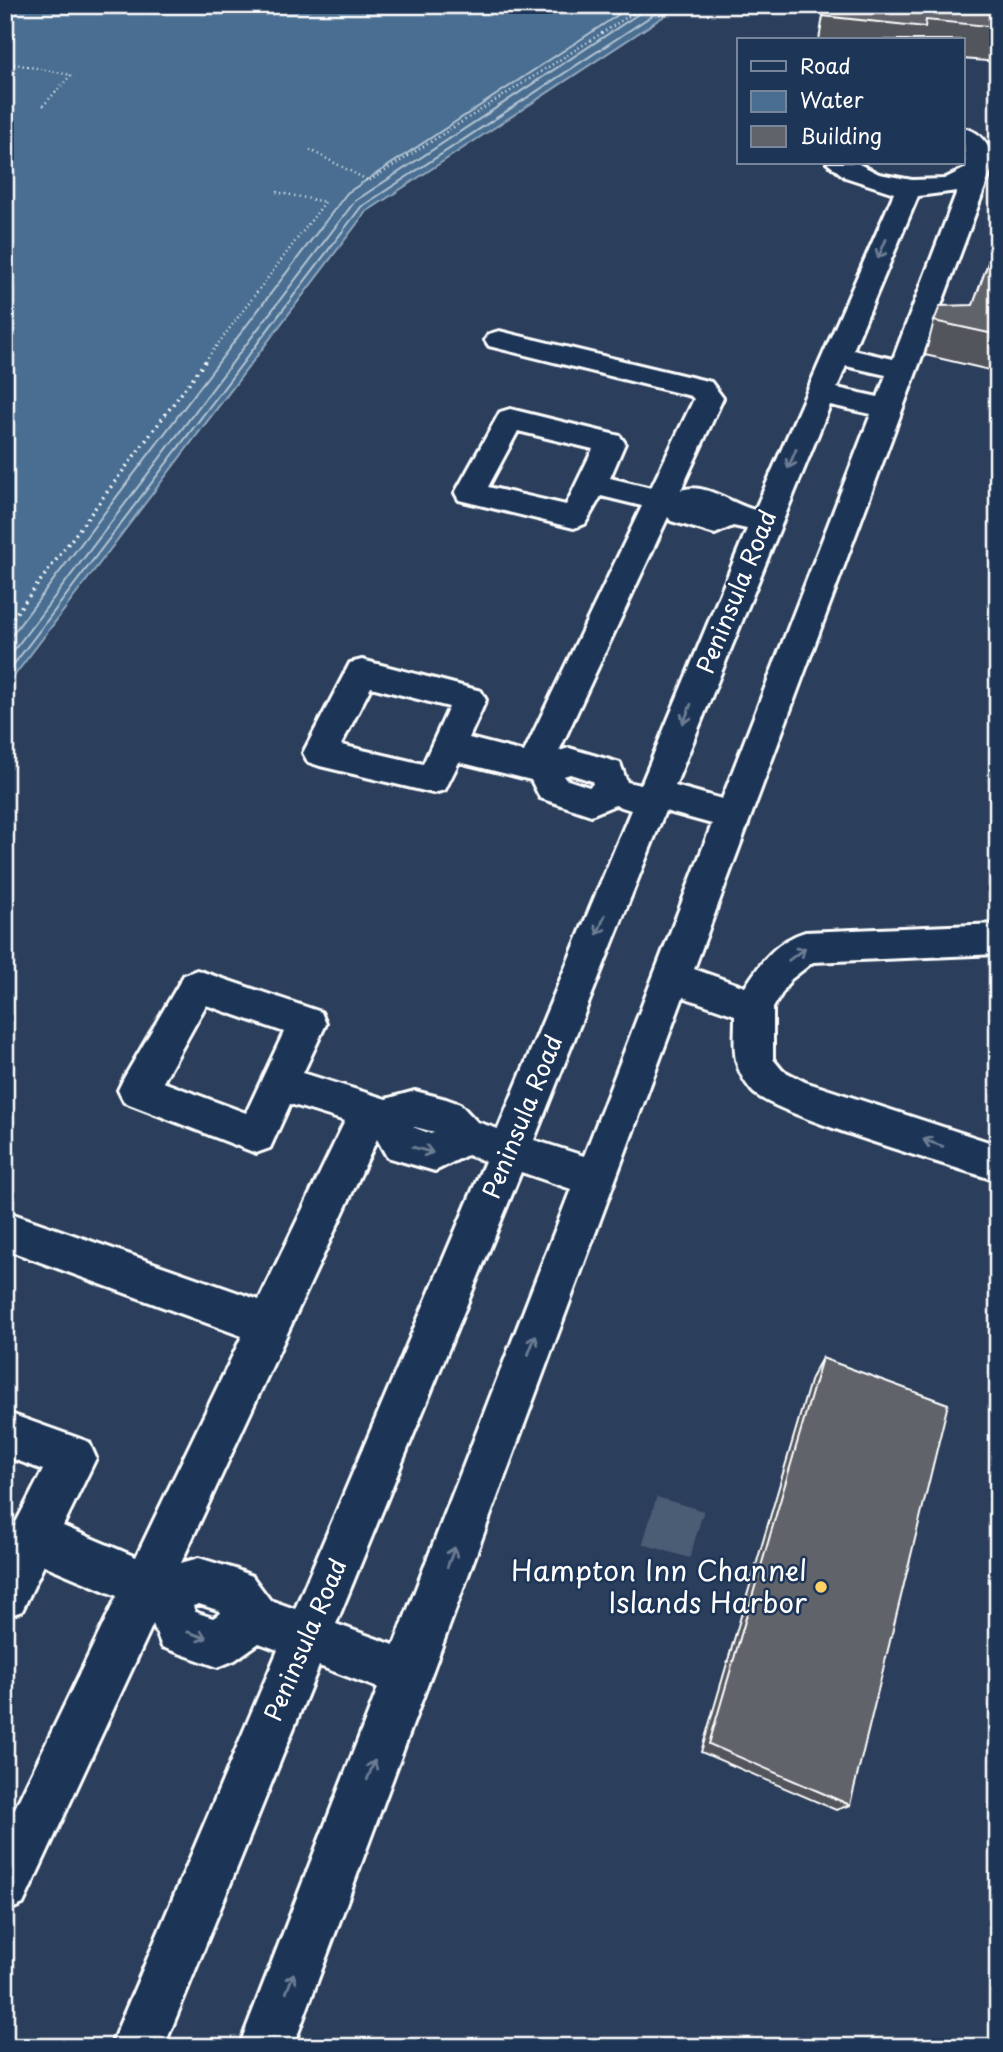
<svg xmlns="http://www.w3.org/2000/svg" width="1003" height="2052" font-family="'Playpen Sans',sans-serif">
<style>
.water{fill:#496e91;stroke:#92a8bd;stroke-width:2}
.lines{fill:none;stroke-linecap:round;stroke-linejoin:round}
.shore{stroke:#b6c5d3;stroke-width:2}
.minor-tunnel{stroke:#4b5b74;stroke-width:49;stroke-dasharray:49 24;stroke-linecap:butt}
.minor-casing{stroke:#fff;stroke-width:6}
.path-far1{stroke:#fff;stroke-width:2.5;stroke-dasharray:1 3.5;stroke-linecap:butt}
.path{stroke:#fff;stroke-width:3.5;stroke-dasharray:2 4.5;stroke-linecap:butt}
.minor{fill:#1d3557;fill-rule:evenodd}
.wall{fill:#53555c;stroke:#fff;stroke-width:2}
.building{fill:#61636b;stroke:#fff;stroke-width:2}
.oneway{stroke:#6c7c92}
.poi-dot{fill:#ffd166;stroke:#1d3557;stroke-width:2.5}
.labels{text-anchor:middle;stroke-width:5;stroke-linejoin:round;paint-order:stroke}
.street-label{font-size:24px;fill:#fff;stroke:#1d3557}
.near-poi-label{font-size:28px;fill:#fff;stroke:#1d3557;text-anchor:end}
</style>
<rect width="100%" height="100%" fill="#2b3e5b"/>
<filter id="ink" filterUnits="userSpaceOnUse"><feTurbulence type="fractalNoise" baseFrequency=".0143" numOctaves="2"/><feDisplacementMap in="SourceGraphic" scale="14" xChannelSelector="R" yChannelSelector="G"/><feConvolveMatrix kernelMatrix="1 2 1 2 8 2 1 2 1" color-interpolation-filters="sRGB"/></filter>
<g filter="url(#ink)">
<path class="water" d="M5 5H681L366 212 5 688Z"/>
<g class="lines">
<g class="shore">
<path d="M5 644 347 193 633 5"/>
<path d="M5 662 355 201 652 5"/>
<path d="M5 676 361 207 668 5"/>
</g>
<path class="minor-tunnel" d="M666 1551 684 1491"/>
<defs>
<path id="minor" d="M963 128C982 132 996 151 991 171L694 969 745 987C761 962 776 941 805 932L998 924V954L813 962 790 980 773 1008V1059L782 1070 805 1082 998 1145V1181C958 1168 771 1114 752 1091 730 1064 735 1048 735 1015L683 997 293 2047H239L378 1688 319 1666 164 2047H110L278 1650 259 1643 235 1660 218 1667 162 1647 153 1624 23 1904 5 1912V1829L117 1596 44 1565 22 1611 5 1617V1544L43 1470 5 1456V1412L89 1442 96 1458 63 1526 136 1557 242 1336 5 1249V1211L259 1300 345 1121 290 1104 270 1148 256 1153 124 1102 118 1090 124 1078 184 975 197 970 321 1012 326 1024 303 1073 386 1099 415 1091 446 1099 460 1104 477 1122 498 1129 631 810 615 805 591 815 540 798 531 780 459 762 445 790 433 793 320 766 308 762 303 753 350 663 362 660 481 691 486 700 469 738 524 752 642 506 601 496 585 524 574 528 459 500 455 493 500 412 510 409 620 436 625 443 610 478 651 488 694 399 691 396 489 346 485 340 489 334 499 331 711 382 723 398 681 490C707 482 732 505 755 510L894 193 845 177 827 163H857L879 174 912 180 944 179 966 168ZM957 191 893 359 853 350 918 196ZM846 366 886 375 878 397 837 388ZM830 405 871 414 722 799 675 786ZM518 431 593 449 566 505 488 487ZM668 517 671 521 715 534 733 526 747 529 641 785 627 782 620 763 569 748 559 751ZM371 687 449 707 423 764 341 745ZM570 774 592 781 593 784 589 787 565 779 564 776ZM665 811 712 824 584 1156 534 1140ZM206 1005 284 1032 246 1113 163 1082ZM413 1127H415L434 1132 431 1134ZM377 1139 387 1157 435 1171 467 1155 485 1161 295 1609 270 1600 252 1576 235 1569 199 1558 181 1563ZM521 1172 571 1189 394 1645 336 1624ZM199 1604 220 1611 221 1613 213 1618 195 1612 193 1606Z"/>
</defs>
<use href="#minor" class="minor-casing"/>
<g class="path-far1">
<path d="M99 5 135 12 155 5"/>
<path d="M5 62 71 75 41 108"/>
<path d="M310 150 369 181 646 5"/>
<path d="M205 361 325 202 276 192"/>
</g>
<path class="path" d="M5 628 207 359"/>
<use href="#minor" class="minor"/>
</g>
<g class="wall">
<path d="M998 5V62L963 59V40H819L823 16Z"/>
<path d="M998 235V372L925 355 934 321 973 305Z"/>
<path d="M822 1358 850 1805 836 1810 701 1752 811 1378Z"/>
</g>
<g class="building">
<path d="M825 5H998V27L926 20 925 27 823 16Z"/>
<path d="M998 235V335L934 321 940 306 973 305Z"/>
<path d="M822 1358 948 1404 850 1805 709 1744Z"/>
</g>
<defs><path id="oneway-shaft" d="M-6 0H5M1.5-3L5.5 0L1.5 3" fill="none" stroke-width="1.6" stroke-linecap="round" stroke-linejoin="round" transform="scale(1.75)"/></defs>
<g class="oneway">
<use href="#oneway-shaft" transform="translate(882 249) rotate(113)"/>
<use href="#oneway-shaft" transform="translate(792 459) rotate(113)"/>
<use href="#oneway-shaft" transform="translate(687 714) rotate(112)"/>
<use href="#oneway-shaft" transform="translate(601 925) rotate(112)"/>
<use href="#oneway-shaft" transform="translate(797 954) rotate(-37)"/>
<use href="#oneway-shaft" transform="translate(933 1143) rotate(-161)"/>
<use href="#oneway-shaft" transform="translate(423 1150) rotate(16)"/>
<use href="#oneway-shaft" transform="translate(532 1345) rotate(-69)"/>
<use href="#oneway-shaft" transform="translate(451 1557) rotate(-69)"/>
<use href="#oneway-shaft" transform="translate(197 1635) rotate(19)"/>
<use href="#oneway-shaft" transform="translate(371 1770) rotate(-69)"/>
<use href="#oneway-shaft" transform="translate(290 1983) rotate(-69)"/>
</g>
</g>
<circle class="poi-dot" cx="821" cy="1587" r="7"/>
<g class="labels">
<g class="street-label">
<text transform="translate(737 592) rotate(-68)" y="8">Peninsula Road</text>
<text transform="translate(523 1117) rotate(-68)" y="8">Peninsula Road</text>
<text transform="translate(306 1640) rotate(-67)" y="8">Peninsula Road</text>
</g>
<g class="near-poi-label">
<text x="807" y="1581">Hampton Inn Channel<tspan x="807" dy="32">Islands Harbor</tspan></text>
</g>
</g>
<rect width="1003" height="2052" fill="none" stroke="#1d3557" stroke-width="28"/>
<rect x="14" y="14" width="975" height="2024" fill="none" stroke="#fff" stroke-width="2.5" filter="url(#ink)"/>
<rect x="737" y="38" width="228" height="126" fill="#1d3557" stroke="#77869a" stroke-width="2"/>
<rect x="751" y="61" width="35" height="10" fill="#1d3557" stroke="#77869a" stroke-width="2"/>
<text x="800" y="74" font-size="21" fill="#ffffff">Road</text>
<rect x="751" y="91" width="35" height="21" fill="#496e91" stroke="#77869a" stroke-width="2"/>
<text x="800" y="108" font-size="21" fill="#ffffff">Water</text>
<rect x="751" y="126" width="35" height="21" fill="#61636b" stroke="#77869a" stroke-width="2"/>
<text x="800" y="144" font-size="21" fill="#ffffff">Building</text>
</svg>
